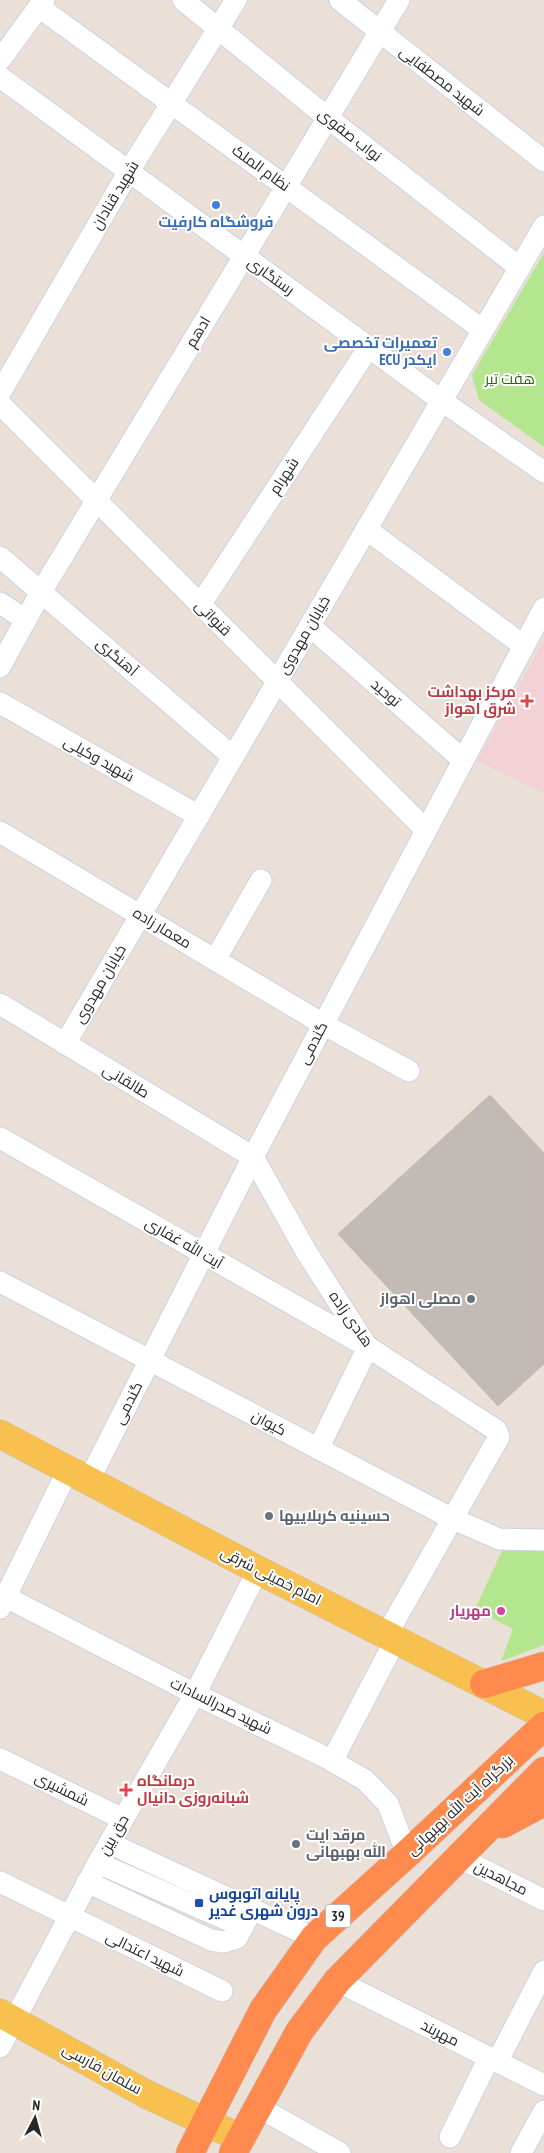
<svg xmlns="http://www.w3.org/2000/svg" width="544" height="2153" font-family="'PT Sans Narrow',Cairo,sans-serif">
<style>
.medical{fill:#f3d2d7}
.green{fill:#b4e58f}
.building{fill:#c2bab4;stroke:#c5bcb1}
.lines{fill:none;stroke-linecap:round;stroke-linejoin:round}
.minor-casing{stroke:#ccd2e1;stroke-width:23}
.major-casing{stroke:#c3c3c3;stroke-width:29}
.highway-casing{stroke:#c3c3c3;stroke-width:29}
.minor{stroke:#fff;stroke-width:21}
.major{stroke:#f7c04f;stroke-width:28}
.highway{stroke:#ff8a4d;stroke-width:28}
.shop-dot{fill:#3f7fe0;stroke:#fff;stroke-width:2}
.health-dot{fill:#e0444e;stroke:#fff;stroke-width:2}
.worship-dot{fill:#6b7280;stroke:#fff;stroke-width:2}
.hotel-dot{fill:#d1479c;stroke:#fff;stroke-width:2}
.transit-dot{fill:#1a4fb4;stroke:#fff;stroke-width:2}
.labels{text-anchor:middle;stroke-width:4;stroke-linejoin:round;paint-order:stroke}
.shield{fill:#fff;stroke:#686868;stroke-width:1}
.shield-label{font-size:14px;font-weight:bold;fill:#272727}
.street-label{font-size:15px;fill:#272727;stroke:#fff}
.shop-label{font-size:15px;font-weight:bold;fill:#366cbe;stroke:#fff}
.park-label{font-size:15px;fill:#2d6515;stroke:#fff}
.health-label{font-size:15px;font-weight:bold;fill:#be3a42;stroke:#fff;text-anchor:end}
.worship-label{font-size:15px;font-weight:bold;fill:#5b616d;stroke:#fff;text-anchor:start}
.hotel-label{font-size:15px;font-weight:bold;fill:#b23c85;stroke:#fff;text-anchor:end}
.transit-label{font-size:15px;font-weight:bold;fill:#164399;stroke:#fff;text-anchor:start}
</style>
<rect width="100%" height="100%" fill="#ebe0d7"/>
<path class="medical" d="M544 640V793L477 761Z"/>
<g class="green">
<path d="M544 253V447L479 400 472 375Z"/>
<path d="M544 1547V1645L501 1661 513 1629 475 1609 502 1551Z"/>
</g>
<path class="building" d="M490 1095 544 1153V1364L498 1406 338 1234Z"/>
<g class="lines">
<defs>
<g id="minor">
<path d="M183 0 328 118 520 268"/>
<path d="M340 0 544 161"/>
<path d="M39 7 483 330"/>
<path d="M0 60 44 0"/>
<path d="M0 77 442 401 544 472"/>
<path d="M0 393 129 171 236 0"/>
<path d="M0 404 426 830"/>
<path d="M366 529 524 646"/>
<path d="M0 557 233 757"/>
<path d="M0 603 26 620"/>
<path d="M200 605 369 347"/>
<path d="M310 626 463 760"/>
<path d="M0 667 41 592 399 0"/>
<path d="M0 703 199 816"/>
<path d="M0 832 323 1024 409 1071"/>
<path d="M215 960 261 880"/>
<path d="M0 1004 253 1157 307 1253 366 1345"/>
<path d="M65 1044 544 226"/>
<path d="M0 1138 368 1347 496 1430 499 1437 387 1634"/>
<path d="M0 1282 451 1518 499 1539 544 1540"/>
<path d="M318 1449 368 1347"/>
<path d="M89 1480 253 1157 544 608"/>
<path d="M0 1594 195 1694 327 1758 365 1780 388 1804 407 1854"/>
<path d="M0 1608 68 1470"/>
<path d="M0 1759 123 1819"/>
<path d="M332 1761 396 1639"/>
<path d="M109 1843 314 1938"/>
<path d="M458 1857 544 1900"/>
<path d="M98 1863 243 1927"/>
<path d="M0 1882 222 1991"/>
<path d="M87 1882 211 1940 224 1942 237 1938 252 1909"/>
<path d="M337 1981 544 2085"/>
<path d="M0 2047 98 1863 195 1694 258 1570"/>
<path d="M497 2062 544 1971"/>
<path d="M258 2107 340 2153"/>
<path d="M450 2137 489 2058"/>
<path d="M521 2153 544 2111"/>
</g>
<g id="major">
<path d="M0 1434 258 1570 544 1715"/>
<path d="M0 2013 146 2094 240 2138"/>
</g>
<g id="highway">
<path d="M484 1684 544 1666"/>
<path d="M503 1824 544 1802"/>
<path d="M190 2153 263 2010 314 1938 407 1854 544 1726"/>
<path d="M233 2153 299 2032 337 1981 544 1771"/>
</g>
</defs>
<use href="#minor" class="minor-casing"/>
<use href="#major" class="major-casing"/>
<use href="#highway" class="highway-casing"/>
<use href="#minor" class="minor"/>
<use href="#major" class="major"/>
<use href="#highway" class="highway"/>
</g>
<g class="shop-dot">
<circle cx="216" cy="205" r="5"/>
<circle cx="447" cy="352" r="5"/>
</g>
<g class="health-dot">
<path d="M524.5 693.5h5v5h5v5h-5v5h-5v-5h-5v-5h5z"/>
<path d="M123.5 1782.5h5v5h5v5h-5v5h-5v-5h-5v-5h5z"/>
</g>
<g class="worship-dot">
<circle cx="471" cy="1299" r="5"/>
<circle cx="269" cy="1516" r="5"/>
<circle cx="296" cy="1844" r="5"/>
</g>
<circle class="hotel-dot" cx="501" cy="1611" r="5"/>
<rect class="transit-dot" x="194" y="1898" width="10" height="10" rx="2.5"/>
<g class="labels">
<rect class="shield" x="325.5" y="1904.5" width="25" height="23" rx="4"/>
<g class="shield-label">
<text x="338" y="1921">39</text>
</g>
<g class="street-label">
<text transform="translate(442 81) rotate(38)" y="5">شهید مصطفایی</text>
<text transform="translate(350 135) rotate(38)" y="5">نواب صفوی</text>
<text transform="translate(261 168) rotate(36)" y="5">نظام الملک</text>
<text transform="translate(115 195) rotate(-59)" y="5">شهید قنادان</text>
<text transform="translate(271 276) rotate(36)" y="5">رستگاری</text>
<text transform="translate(198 332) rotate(-59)" y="5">ادهم</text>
<text transform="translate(284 476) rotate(-57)" y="5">شهرام</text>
<text transform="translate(213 618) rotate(45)" y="5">قنواتی</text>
<text transform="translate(304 635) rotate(-60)" y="5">خیابان مهدوی</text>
<text transform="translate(117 657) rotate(41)" y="5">آهنگری</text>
<text transform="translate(386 693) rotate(41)" y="5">توحید</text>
<text transform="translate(99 759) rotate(29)" y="5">شهید وکیلی</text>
<text transform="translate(162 928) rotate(31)" y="5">معمار زاده</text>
<text transform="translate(100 984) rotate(-60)" y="5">خیابان مهدوی</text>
<text transform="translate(313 1043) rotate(-62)" y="5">گندمی</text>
<text transform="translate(126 1081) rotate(31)" y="5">طالقانی</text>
<text transform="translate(184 1243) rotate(30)" y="5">آیت الله غفاری</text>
<text transform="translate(351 1319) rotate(55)" y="5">هادی زاده</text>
<text transform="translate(128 1403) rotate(-63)" y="5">گندمی</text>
<text transform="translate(269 1423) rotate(28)" y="5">کیوان</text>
<text transform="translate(271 1576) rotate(27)" y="5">امام خمینی شرقی</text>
<text transform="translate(221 1706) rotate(26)" y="5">شهید صدرالسادات</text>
<text transform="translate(62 1789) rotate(26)" y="5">شمشیری</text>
<text transform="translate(460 1805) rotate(-43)" y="5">بزرگراه آیت الله بهبهانی</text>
<text transform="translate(114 1835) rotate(-60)" y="5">حق بین</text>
<text transform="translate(501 1878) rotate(27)" y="5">مجاهدین</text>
<text transform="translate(145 1954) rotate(26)" y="5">شهید اعتدالی</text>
<text transform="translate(440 2033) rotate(27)" y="5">مهربند</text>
<text transform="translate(102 2069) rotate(29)" y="5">سلمان فارسی</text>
</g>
<g class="shop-label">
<text x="216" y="227">فروشگاه کارفیت</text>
<text x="437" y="348" text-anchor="end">تعمیرات تخصصی<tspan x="437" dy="17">ECU ایکدر</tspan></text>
</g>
<g class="park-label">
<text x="510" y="384">هفت تیر</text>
</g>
<g class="health-label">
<text x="516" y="697">مرکز بهداشت<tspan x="516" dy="17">شرق اهواز</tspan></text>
<text x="137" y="1786" text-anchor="start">درمانگاه<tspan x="137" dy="17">شبانه‌روزی دانیال</tspan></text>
</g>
<g class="worship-label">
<text x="461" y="1304" text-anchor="end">مصلی اهواز</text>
<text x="279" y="1521">حسینیه کربلاییها</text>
<text x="306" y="1840">مرقد ایت<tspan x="306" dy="17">الله بهبهانی</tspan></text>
</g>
<g class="hotel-label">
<text x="491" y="1616">مهریار</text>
</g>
<g class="transit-label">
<text x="209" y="1899">پایانه اتوبوس<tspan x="209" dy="17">درون شهری غدیر</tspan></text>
</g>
</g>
<g transform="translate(35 2118) rotate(6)" stroke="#ffffff" stroke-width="4" paint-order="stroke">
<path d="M0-4L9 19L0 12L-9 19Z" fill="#272727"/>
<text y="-8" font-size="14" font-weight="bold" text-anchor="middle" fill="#272727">N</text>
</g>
</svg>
